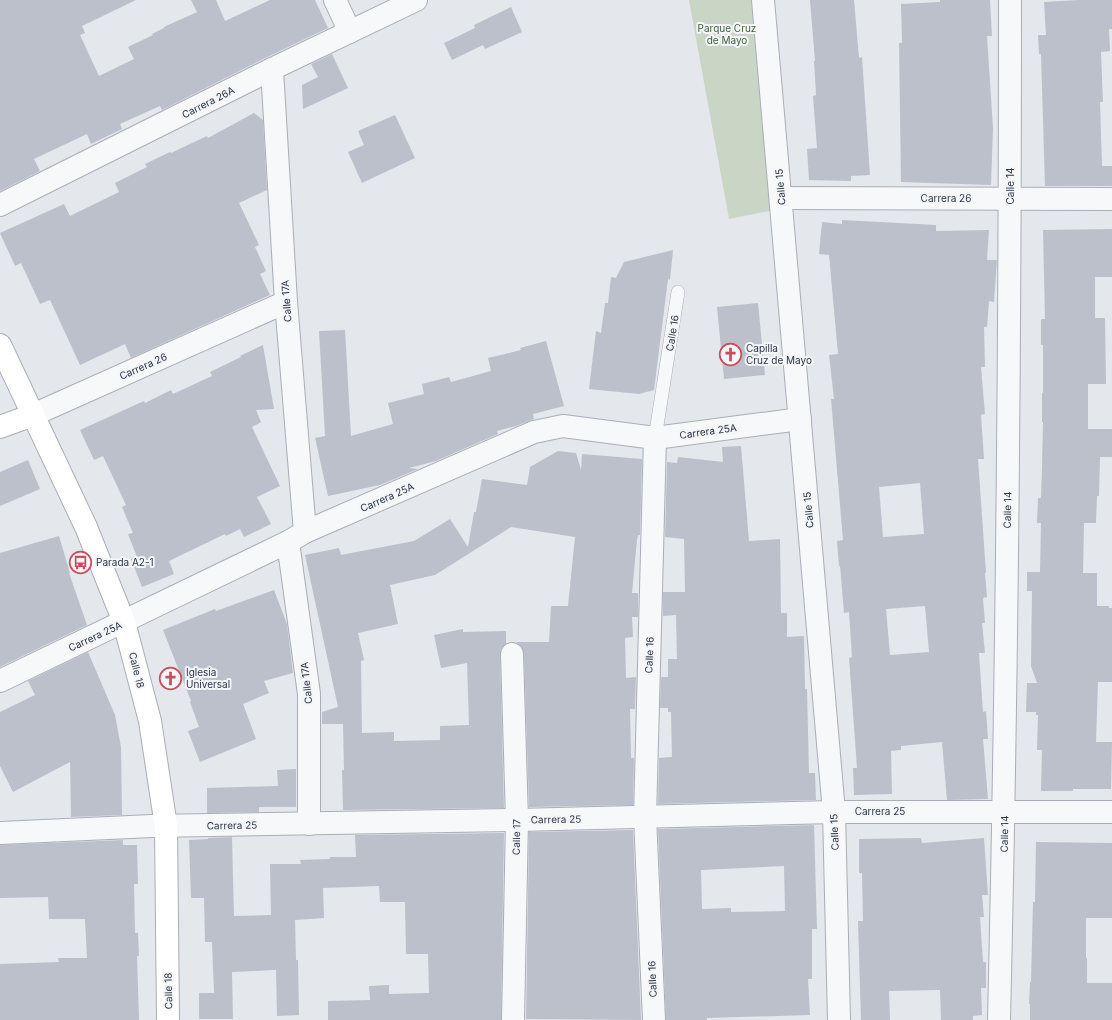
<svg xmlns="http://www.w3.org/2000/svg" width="1112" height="1020" font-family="Inter,sans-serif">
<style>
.green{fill:#c9d6c5}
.building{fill:#bbc0ca;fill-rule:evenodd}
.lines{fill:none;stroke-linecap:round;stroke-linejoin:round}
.lane-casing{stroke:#a9aeb7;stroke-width:14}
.street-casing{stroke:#a9aeb7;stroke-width:24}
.secondary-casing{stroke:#a9aeb7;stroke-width:24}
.lane{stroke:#f7f8fa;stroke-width:13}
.street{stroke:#f7f8fa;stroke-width:22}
.secondary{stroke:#fff;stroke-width:22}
.labels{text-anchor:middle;stroke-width:4;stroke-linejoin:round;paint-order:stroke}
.park-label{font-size:10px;fill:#3f6138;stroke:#f4f6f9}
.street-label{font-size:10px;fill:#2b3445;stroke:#f4f6f9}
.poi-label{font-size:10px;fill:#2b3445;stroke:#f4f6f9;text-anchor:start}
</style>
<rect width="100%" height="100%" fill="#e4e7ec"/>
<path class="green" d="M689 0H757L774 210 729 219Z"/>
<g class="building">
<path d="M0 0H136L82 26 85 33 80 35 99 76 134 59 128 47 153 35 152 34 164 28V27L197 12 191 0H216L225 21 270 0H315L328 28 263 59 162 110 160 106 120 124 122 129 91 144 87 134 34 159 40 171 0 191Z"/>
<path d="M810 0H854L859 58 862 57 870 175 851 176V181L809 180 807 149 817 148 813 96 816 95 814 61H815Z"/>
<path d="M940 0H990L992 36H987L993 128 991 185 901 182 899 43H902L901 4 940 2Z"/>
<path d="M1079 0H1112V29H1109L1110 51 1101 52 1103 102H1100L1102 166H1112V186H1045L1041 54H1039L1038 35H1046L1044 2Z"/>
<path d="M511 7 522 32 485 49 483 45 452 60 444 43 475 28 474 25Z"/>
<path d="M332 54 348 88 303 109 302 85 318 77 311 64Z"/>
<path d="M254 113 263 120 267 190 239 203 259 245 255 247 266 271 260 274 270 295 131 358 125 344 80 365 50 300 40 304 21 263 15 266 0 233 64 204 70 216 119 192 115 183 147 167 145 164 170 152 171 153 207 136 208 138Z"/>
<path d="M395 115 415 158 362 183 348 152 364 145 358 131Z"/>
<path d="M842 220 936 225V231L989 230 987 260H997L994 302 989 301 987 327H984L985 367H981L985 414 981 415 984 459H978L986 573H985L987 597 983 598 985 623H982L985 653H979L983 712 986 711 988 739H983L988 799 947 800 942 742 901 746V750L891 751 892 794 854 795 853 768H857L849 658 852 657 849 612 844 613 840 566H839L837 541 843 540 831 399H834L829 355 838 354 829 255 819 254 822 222 842 224ZM920 483 924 534 883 537 879 487ZM925 606 929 652 890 655 886 609Z"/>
<path d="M1112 229V277H1095V318H1105L1106 384H1088V429H1112V457H1100L1099 496H1097L1096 523H1084L1083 573H1097V606H1109V608H1112V682H1098L1096 742H1112L1111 789H1073V791H1041L1042 750H1037L1038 715H1036V712H1026L1027 683H1037L1031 666 1032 591H1027V572H1040L1041 523H1037L1038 498H1041L1042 467 1043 422H1042V393H1043V345H1041V319H1045L1043 230Z"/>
<path d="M673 250 670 280 668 279 654 390 639 394 589 389 596 331 601 333 605 303H608L611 277 616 278 624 262Z"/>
<path d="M758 303 765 375 724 379 717 307Z"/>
<path d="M345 330 351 436 393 424 388 403 424 394 422 384 449 377 451 382 491 371 488 358 521 350 520 348 546 341 564 406 533 414 534 419 516 426 497 431 498 434 436 461 409 468 418 469 380 485 328 496 315 438 325 436 319 331Z"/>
<path d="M263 345 274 409 256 410 261 422 252 427 280 486 257 497 271 524 244 537 240 529 226 536 225 534 169 561 174 574 142 587 131 559 137 557 128 534 133 533 122 507 126 505 103 456 94 460 80 430 144 401 145 403 171 390 173 394 212 376 210 372 241 357 240 356Z"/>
<path d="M741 446 749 541 780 539 781 613H787V637L804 636 805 689H807L809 773H815L816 800 658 804 659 758 672 757 671 712H668V708H660L661 677H668V659H677L676 615 663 616V592H685L684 539 665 537 667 462 677 463 678 457 723 462 722 447Z"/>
<path d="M558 451 576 453 581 470 582 454 642 459 640 535H638L637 540 632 593H638V617H632L633 637 625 638 626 678 636 677 635 709H630L631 758H634L633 805 529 807 524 654 522 647 516 642H549L551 606H568L575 537 511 527 435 575 390 585 398 624 358 633 364 660 361 661 362 733 394 732V741L440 740V726L469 725 467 663 441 668 434 635 463 629V632L506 631V643H508L501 648 500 654 504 808 343 810 342 770H344L343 724H322V712L338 707 305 555 339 548 341 555 414 541 450 519 468 547 474 512H476L482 479 527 485 530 467Z"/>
<path d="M28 460 40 489 0 506V472Z"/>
<path d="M59 536 70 573H69L87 625 0 667V553Z"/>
<path d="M274 590 287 624 293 673 264 681 269 693 243 704 256 739 200 762 188 731 199 727 190 702 191 701 163 630 215 609 216 611Z"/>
<path d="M88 652 115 715 121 747 122 815 71 817 70 762 13 792 0 766V712L35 695 28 681Z"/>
<path d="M296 769V807H259V812L207 813V788L278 786 277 770Z"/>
<path d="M814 825 817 929H812V979H808L810 1015 707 1018V1020H666L658 829ZM784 866 785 911 731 912V908L702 909 701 870Z"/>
<path d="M633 830 641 1020 526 1019 529 832Z"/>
<path d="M504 833 501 1020H328V1001L370 1000 369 986 389 985V994L429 993 428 954H406L405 902H380L379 886 323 888 324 918 295 920 296 960H298L299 1015 277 1016 276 970 232 972 233 1019H199V993H214L212 942H205L204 898H191L189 840 208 839V838L232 837 234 916 271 915 270 864H301L300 860 330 859V857H356L355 835Z"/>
<path d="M921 838 922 843 984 838 988 895H982L984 917H980L983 962H986V988H981L982 1015 973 1016V1020H941L940 990 889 991 890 1020H861L858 921H863L862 873H859V839Z"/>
<path d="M123 840V845H137L138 884H134L135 933H138L139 956H137L139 1020H0V964L59 962 58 958H87L85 919H49L48 897 0 898V845Z"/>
<path d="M1036 842 1112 843V918H1086V958H1087V983H1112V1020H1030V1004H1029L1030 982H1031L1033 902H1035Z"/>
</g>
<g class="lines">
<defs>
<path id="lane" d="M655 438 678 292"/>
<g id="street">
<path d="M335 0 350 32"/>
<path d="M763 0 834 812 839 1020"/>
<path d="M272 69 286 302 305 532"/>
<path d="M781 198 1112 199"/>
<path d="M0 205 272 69 416 0"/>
<path d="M33 415 286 302"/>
<path d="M288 542 309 694V824"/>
<path d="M512 654 517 820 513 1020"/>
<path d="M0 681 288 542 305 532 534 432 563 426 655 438 800 419"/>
<path d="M0 833 152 826 517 820 834 812H1112"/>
<path d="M654 1020 645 817 655 438"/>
<path d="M999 1020C1007 680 1010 340 1010 0"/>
</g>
<g id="secondary">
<path d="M0 345 86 527 124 622 150 721 166 826 168 1020"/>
<path d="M0 427 33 415"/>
</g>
</defs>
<use href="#lane" class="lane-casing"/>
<use href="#street" class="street-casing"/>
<use href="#secondary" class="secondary-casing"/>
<use href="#lane" class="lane"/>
<use href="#street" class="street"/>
<use href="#secondary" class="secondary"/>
</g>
<defs>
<symbol id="church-ring" viewBox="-11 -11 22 22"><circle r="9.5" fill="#f4f6f9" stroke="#d1495b" stroke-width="1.5"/><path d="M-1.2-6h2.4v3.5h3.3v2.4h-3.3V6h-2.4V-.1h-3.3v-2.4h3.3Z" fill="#d1495b"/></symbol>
<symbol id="bus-ring" viewBox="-11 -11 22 22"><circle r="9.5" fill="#f4f6f9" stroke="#d1495b" stroke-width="1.5"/><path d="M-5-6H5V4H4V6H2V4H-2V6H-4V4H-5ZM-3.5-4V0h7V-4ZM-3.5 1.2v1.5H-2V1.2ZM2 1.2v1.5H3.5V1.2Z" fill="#d1495b"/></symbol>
</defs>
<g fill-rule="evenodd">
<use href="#church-ring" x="718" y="342" width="25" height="25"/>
<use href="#bus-ring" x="68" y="550" width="25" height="25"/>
<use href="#church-ring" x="158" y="666" width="25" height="25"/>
</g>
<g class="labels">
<g class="park-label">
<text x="727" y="32">Parque Cruz<tspan x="727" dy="12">de Mayo</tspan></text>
</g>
<g class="street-label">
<text transform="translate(208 102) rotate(-27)" y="4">Carrera 26A</text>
<text transform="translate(1010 186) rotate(-90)" y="4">Calle 14</text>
<text transform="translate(780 187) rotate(-95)" y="4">Calle 15</text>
<text x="946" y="202">Carrera 26</text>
<text transform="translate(286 301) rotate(-94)" y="4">Calle 17A</text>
<text transform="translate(672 333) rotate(-81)" y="4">Calle 16</text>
<text transform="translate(143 366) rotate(-24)" y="4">Carrera 26</text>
<text transform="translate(708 431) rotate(-8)" y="4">Carrera 25A</text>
<text transform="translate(387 497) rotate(-24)" y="4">Carrera 25A</text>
<text transform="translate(808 510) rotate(-95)" y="4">Calle 15</text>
<text transform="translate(1007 510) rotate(-89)" y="4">Calle 14</text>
<text transform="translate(95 636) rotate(-25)" y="4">Carrera 25A</text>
<text transform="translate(649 655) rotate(-88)" y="4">Calle 16</text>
<text transform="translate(137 670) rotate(76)" y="4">Calle 18</text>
<text transform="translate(306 683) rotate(-96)" y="4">Calle 17A</text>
<text x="880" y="815">Carrera 25</text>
<text transform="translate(556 819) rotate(-1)" y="4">Carrera 25</text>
<text transform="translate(232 825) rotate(-1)" y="4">Carrera 25</text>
<text transform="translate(834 832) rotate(-92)" y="4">Calle 15</text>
<text transform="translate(1004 834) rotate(-89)" y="4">Calle 14</text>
<text transform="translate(516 837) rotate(-89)" y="4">Calle 17</text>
<text transform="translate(652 979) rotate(-92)" y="4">Calle 16</text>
<text transform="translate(168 991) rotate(-91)" y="4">Calle 18</text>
</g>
<g class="poi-label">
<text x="746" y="352">Capilla<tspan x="746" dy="12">Cruz de Mayo</tspan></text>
<text x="96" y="566">Parada A2-1</text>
<text x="186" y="676">Iglesia<tspan x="186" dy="12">Universal</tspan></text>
</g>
</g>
</svg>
